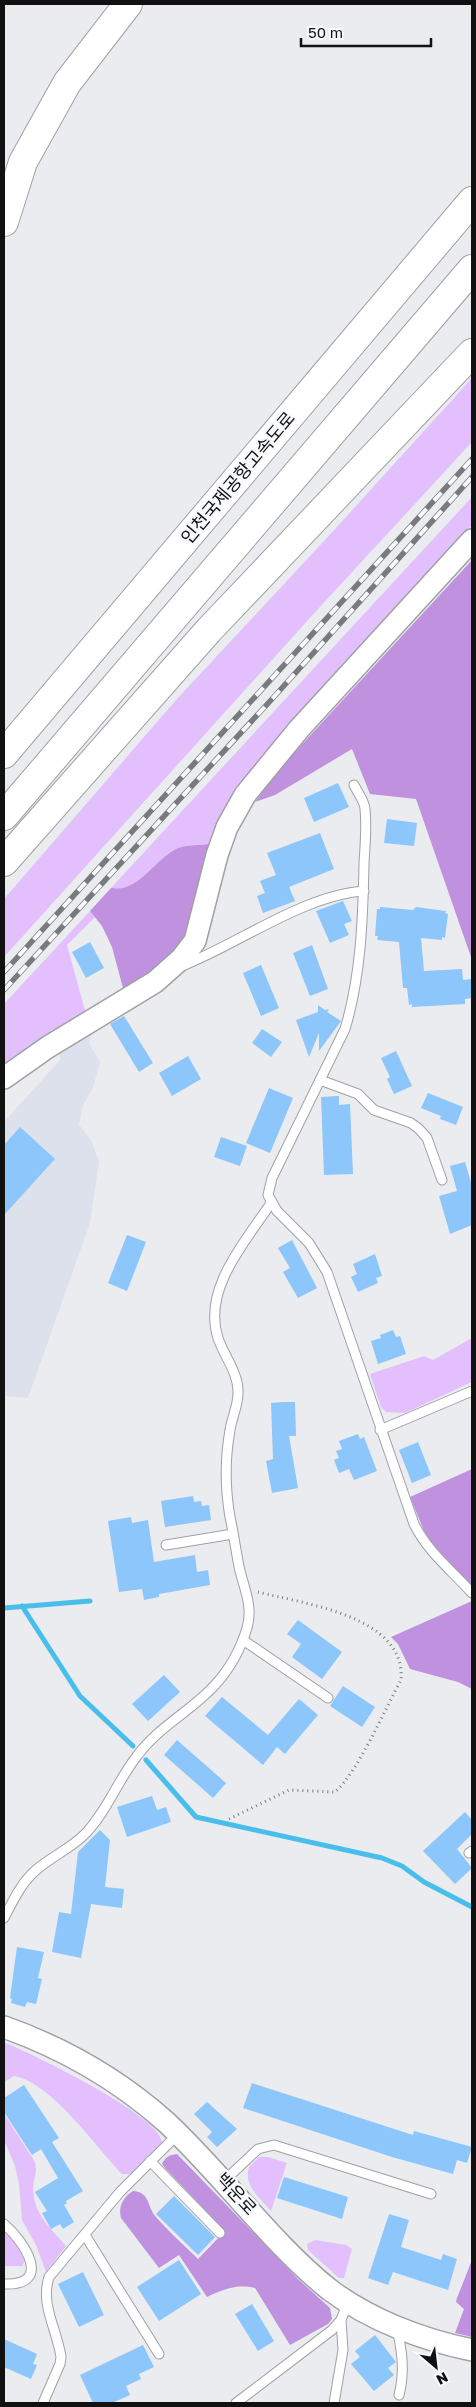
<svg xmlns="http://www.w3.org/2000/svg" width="476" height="2407" font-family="'Golos Text','Noto Sans KR',sans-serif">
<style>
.built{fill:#dde1eb}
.green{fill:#e3c0fd}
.forest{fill:#bf91df}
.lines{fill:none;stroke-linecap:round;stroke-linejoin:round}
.stream{stroke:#4abeea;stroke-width:5}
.building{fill:#8dc6fb}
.service-casing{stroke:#a0a1a4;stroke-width:11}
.tertiary-casing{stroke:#a0a1a4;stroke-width:24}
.motorway-casing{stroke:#a0a1a4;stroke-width:30}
.path{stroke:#7c7d7f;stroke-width:3;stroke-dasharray:1 4;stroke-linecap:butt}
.service{stroke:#fff;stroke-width:9}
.tertiary{stroke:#fff;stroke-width:21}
.motorway{stroke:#fff;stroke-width:28}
.rail-casing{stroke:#797a7c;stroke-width:5.5}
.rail{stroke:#f8f9fc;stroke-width:4;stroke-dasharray:11;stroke-linecap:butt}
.labels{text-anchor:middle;stroke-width:5;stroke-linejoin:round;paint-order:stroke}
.street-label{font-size:18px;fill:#111112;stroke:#f8f9fc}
</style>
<rect width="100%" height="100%" fill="#eaecef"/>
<path class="built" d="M93 1027 89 1043 100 1062 93 1088 83 1105 79 1125 91 1140 99 1161 90 1223 28 1398 4 1396V1122L61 1059 58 1050Z"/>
<g class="green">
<path d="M472 378V442L318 609 4 957V899L176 700 336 528Z"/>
<path d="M472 497V525L254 765 229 801 210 844C200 845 187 845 178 848 155 858 139 893 111 888Z"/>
<path d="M90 911 95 917 67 945 86 1014 4 1069V1004Z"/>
<path d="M472 1338V1382L405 1413 386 1412 381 1407 370 1374 424 1356 433 1360Z"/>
<path d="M4 2042C30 2053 162 2116 162 2143L131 2174H122C95 2146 52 2083 14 2076L4 2082Z"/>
<path d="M4 2114 35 2162C38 2173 33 2179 33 2189 34 2215 51 2228 66 2246L46 2272 36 2245 22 2220 19 2184 15 2166 4 2140Z"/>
<path d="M259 2157H268L287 2163 271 2211C260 2198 243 2185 249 2167Z"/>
<path d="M4 2232C12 2239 30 2255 22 2266H4Z"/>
<path d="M315 2240 346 2245 352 2249 344 2278H339L308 2250 307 2244Z"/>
</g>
<g class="forest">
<path d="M472 560V960L416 799 370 794 352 749 275 795 255 802 281 767Z"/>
<path d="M210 844 193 922 178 953 129 990 123 988 112 947 102 926 90 911 111 888C139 893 155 858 178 848 187 845 200 845 210 844Z"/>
<path d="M472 1469V1587L434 1548 424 1531 410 1497Z"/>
<path d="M472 1601V1689L458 1682 410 1669 398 1644 391 1637Z"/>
<path d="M177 2154 298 2279 330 2308 332 2319 328 2324 290 2345 255 2288C237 2284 224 2289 207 2297L179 2255 159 2268 121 2218C118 2207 123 2197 133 2191 150 2192 147 2206 155 2216 168 2231 184 2245 198 2259L225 2231 165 2168 162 2164C165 2157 169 2155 177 2154Z"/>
<path d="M472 2260V2337L455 2333 464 2309 456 2302 457 2298Z"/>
</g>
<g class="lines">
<g class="stream">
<path d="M22 1606 80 1696 133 1746"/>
<path d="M4 1608 90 1601"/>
<path d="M146 1760 196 1817 382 1858 402 1866 424 1882 472 1907"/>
</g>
</g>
<g class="building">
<path d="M338 783 349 807 314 822 304 798Z"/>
<path d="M387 819 417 823 414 846 384 843Z"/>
<path d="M320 833 334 869 289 887 295 901 263 913 257 896 265 893 260 881 276 875 267 853Z"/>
<path d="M343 901 352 921 344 924 349 935 330 943 316 911Z"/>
<path d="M380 907 413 910 416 907 446 911 445 913 448 914 445 938 442 937V940L421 938 424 971 462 969 463 980 472 979V998L465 999V1004L412 1007V1004L409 1005 407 988H403L399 942 377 940 378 936H375L377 909H380Z"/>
<path d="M90 942 104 968 86 978 72 952Z"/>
<path d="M312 945 328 989 310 996 293 953Z"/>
<path d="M261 965 279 1008 261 1016 243 973Z"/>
<path d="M318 1005 325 1010 329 1009 327 1012 341 1021 319 1051V1033L309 1057 296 1020 318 1012Z"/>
<path d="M124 1016 153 1063 139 1072 110 1024Z"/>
<path d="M262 1029 282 1042 271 1057 252 1043Z"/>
<path d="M396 1051 412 1086 394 1094 387 1079 390 1077 381 1058Z"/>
<path d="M188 1056 201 1079 172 1096 159 1073Z"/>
<path d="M269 1088 293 1098 270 1153 246 1143Z"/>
<path d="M428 1093 463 1107 456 1125 440 1119 441 1116 421 1108Z"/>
<path d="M339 1096V1105L350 1104 353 1174 324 1175 321 1097Z"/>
<path d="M20 1127 55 1159 4 1215V1145Z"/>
<path d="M221 1137 247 1146 240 1166 214 1157Z"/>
<path d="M465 1162 472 1186V1225L450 1234 439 1196 457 1191 450 1166Z"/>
<path d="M127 1235 146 1242 127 1291 108 1283Z"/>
<path d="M292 1240 317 1288 298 1298 283 1272 290 1268 278 1248Z"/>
<path d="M375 1254 382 1276 376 1278 378 1283 358 1292 351 1277 357 1274 353 1264Z"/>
<path d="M393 1330 396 1337 400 1336 406 1354 378 1364 371 1341 381 1338 380 1335Z"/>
<path d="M283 1402H295L296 1436H289L298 1488 272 1493 266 1461 273 1459 271 1403Z"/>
<path d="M358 1434 360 1439 364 1437 377 1471 354 1480 349 1469 339 1473 334 1460 339 1458 336 1451 342 1449 339 1441Z"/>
<path d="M418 1442 431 1475 412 1483 399 1450Z"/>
<path d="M193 1496 194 1502 201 1501 202 1506 209 1505 211 1520 165 1527 161 1501Z"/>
<path d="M131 1517 132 1523 148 1520 154 1562 195 1555 197 1572 208 1570 210 1585 159 1594V1597L144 1600 142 1589 119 1592 108 1521Z"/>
<path d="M298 1620 342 1652 322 1679 292 1657 301 1644 287 1634Z"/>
<path d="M164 1675 180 1692 148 1721 132 1704Z"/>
<path d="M343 1686 375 1707 362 1727 330 1706Z"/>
<path d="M222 1697 268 1735 299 1699 318 1715 285 1754 277 1747 263 1765 205 1716Z"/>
<path d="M177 1740 226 1783 213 1798 164 1755Z"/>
<path d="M152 1796 157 1810 166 1807 171 1822 127 1837 117 1807Z"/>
<path d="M465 1812 472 1820V1834L457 1849 472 1868 455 1884 423 1851Z"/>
<path d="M100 1830 110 1840 105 1887 124 1889 122 1908 91 1904 81 1958 52 1952 59 1912 71 1914 78 1852Z"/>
<path d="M17 1947 44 1952 38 1978 42 1979 36 2004 27 2002 25 2007 11 2003 12 1999 10 1998Z"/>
<path d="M252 2083 413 2135 414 2131 472 2147 467 2163 457 2160 453 2174 392 2157 243 2108Z"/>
<path d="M24 2085 59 2138 52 2142 83 2191 66 2201 67 2203 64 2205 74 2222 63 2229 60 2224 51 2229 42 2213 47 2211 35 2192 58 2178 41 2149 32 2155 4 2112V2098Z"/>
<path d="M207 2102 237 2129 217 2147 207 2137 212 2132 194 2114Z"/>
<path d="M284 2177 348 2197 342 2219 277 2198Z"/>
<path d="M174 2196 215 2237 198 2255 156 2214Z"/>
<path d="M389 2214 409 2220 401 2247 441 2260 443 2254 457 2259 448 2290 393 2272 388 2285 368 2278Z"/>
<path d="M179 2260 201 2294 159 2321 137 2287Z"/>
<path d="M83 2272 104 2315 79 2327 58 2284Z"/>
<path d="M252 2304 274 2341 258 2351 235 2314Z"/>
<path d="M375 2335 396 2362 388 2368 394 2375 374 2391 351 2364 360 2357 355 2351Z"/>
<path d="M4 2339 37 2354 33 2364 37 2365 31 2379 4 2367Z"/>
<path d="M143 2345 154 2367 139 2374 141 2379 126 2386 130 2395 112 2403H93L80 2375Z"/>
</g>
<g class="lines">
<defs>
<g id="service">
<path d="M354 785C358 793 365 802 365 809 367 827 365 845 364 863 363 918 361 976 345 1029L272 1178 268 1195 277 1211 309 1243 327 1272 414 1524C428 1552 451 1570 472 1593"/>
<path d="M182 966C238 944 304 895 364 891"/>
<path d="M320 1080 358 1094 374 1110 411 1123 419 1129 427 1138 442 1180"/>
<path d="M380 1430 472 1391"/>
<path d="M166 1545 233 1534"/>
<path d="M243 1640 328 1698"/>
<path d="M469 1853 472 1851"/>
<path d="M4 1918C13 1901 21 1883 36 1870 52 1856 72 1848 86 1833 107 1811 118 1780 137 1756 158 1727 191 1711 214 1686 229 1670 241 1648 247 1628 253 1608 245 1590 240 1571 236 1553 234 1535 230 1517 225 1488 225 1458 230 1430 232 1417 238 1406 238 1393 239 1374 224 1356 218 1338 202 1289 246 1241 271 1203"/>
<path d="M150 2161 220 2233"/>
<path d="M224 2181 258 2149 274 2145 431 2194"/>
<path d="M4 2224C24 2241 54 2286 4 2284"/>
<path d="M85 2235 159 2354"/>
<path d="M397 2328C402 2351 405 2372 399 2395"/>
<path d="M43 2403 60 2364 61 2357C57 2329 40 2305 49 2277L120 2192 178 2134"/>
<path d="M236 2403 332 2330 341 2320 348 2302"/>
<path d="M334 2403 343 2350 341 2320"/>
</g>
<g id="tertiary">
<path d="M4 1078 48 1047 155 982 182 958 195 941 217 855 227 827 245 795 299 729 472 540"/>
<path d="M4 2027C63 2048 119 2080 166 2122 222 2174 271 2243 330 2290 370 2320 423 2340 472 2350"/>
</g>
<g id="motorway">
<path d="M4 222 23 162 67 83 128 4"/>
<path d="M4 754 472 201"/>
<path d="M4 816 472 269"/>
<path d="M4 862 209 630 472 353"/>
</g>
</defs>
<use href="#service" class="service-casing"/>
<use href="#tertiary" class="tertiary-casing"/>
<use href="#motorway" class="motorway-casing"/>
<path class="path" d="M229 1819 289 1790 335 1792C358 1772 385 1709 401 1680 406 1616 305 1604 258 1592"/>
<use href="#service" class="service"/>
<use href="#tertiary" class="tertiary"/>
<use href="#motorway" class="motorway"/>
<defs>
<g id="rail">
<path d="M4 972 472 459"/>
<path d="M4 990 272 699 472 477"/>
</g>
</defs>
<use href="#rail" class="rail-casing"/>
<use href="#rail" class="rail"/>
</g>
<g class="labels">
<g class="street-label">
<text transform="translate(238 478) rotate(-50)" y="6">인천국제공항고속도로</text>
<text transform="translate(236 2194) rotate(47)" y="6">백운로</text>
</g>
</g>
<rect width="476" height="2407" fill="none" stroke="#111112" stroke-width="10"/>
<g transform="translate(436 2367) rotate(152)" stroke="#f8f9fc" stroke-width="4" paint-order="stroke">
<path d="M0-4L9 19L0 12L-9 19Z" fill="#111112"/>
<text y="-8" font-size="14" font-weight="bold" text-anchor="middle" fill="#111112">N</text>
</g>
<path d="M301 38v8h130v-8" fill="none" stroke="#111112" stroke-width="2.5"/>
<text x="308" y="38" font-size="15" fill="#111112" stroke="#f8f9fc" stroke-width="4" paint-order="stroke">50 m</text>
</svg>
